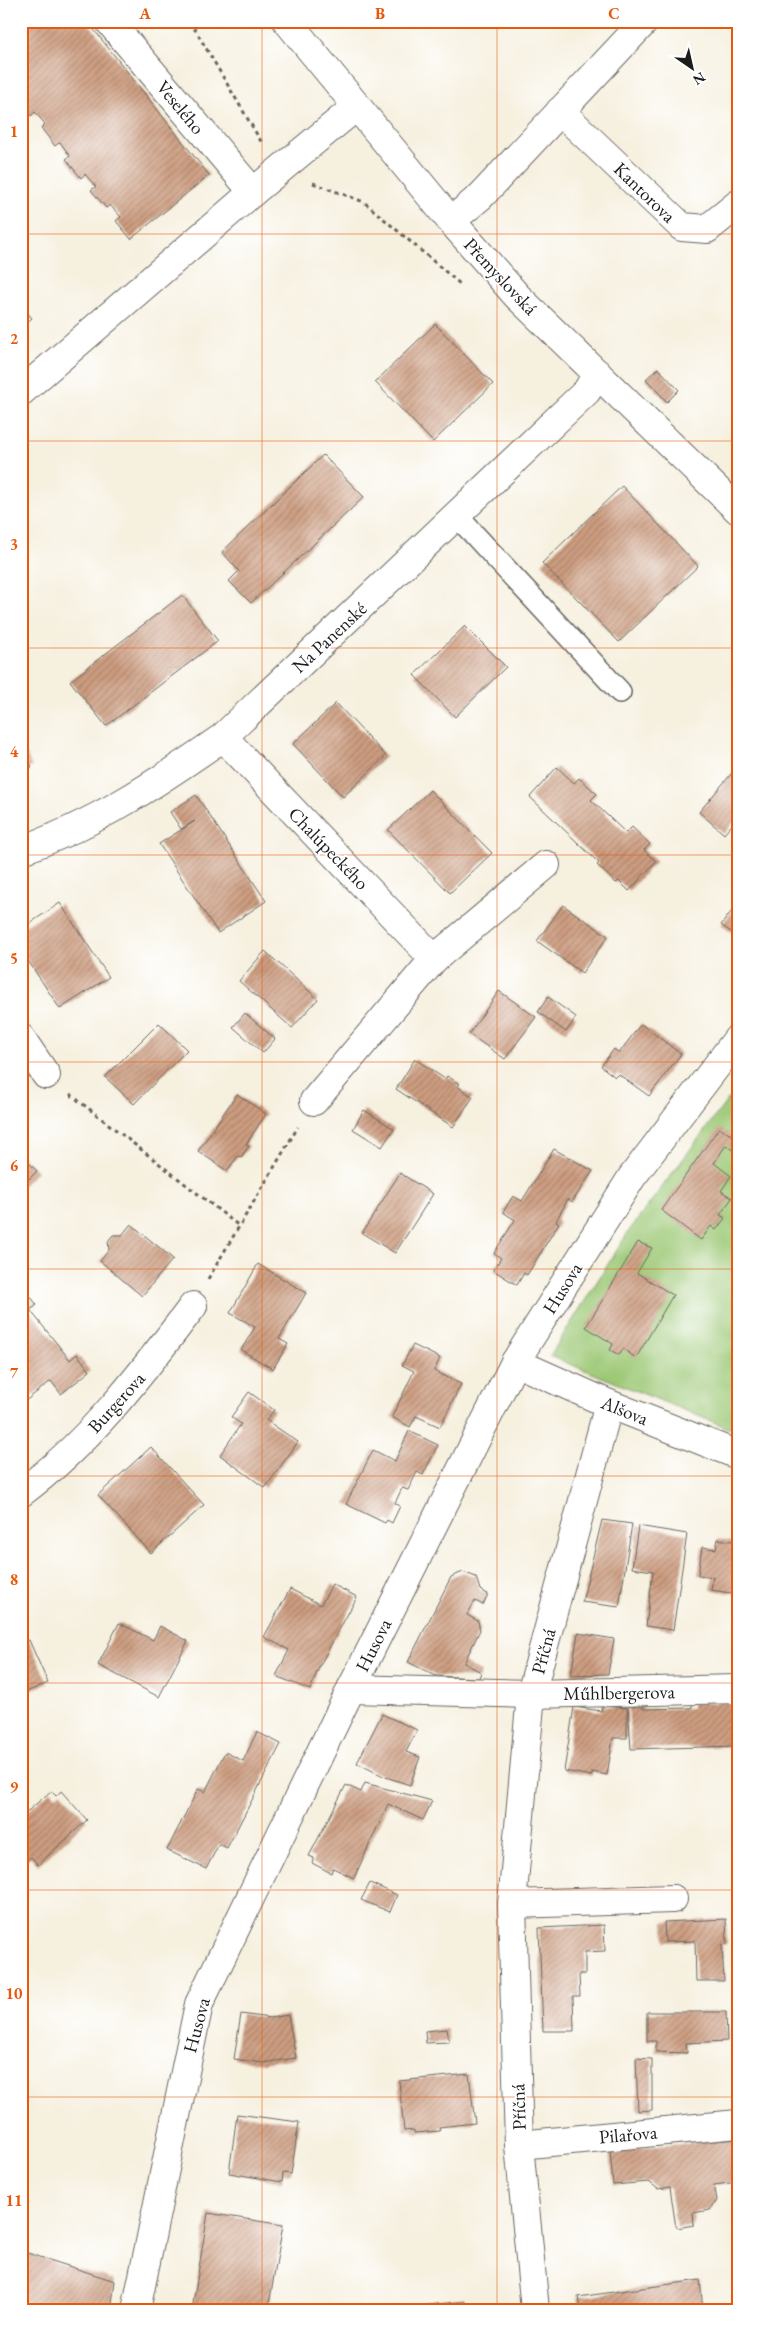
<svg xmlns="http://www.w3.org/2000/svg" width="759" height="2331" font-family="'EB Garamond',serif">
<style>
.garden{fill:#9cc875;stroke:#5c7248}
.building{fill:url(#building-hatch)}
.lines{fill:none;stroke-linecap:round;stroke-linejoin:round}
.lane-casing{stroke:#686660;stroke-width:24}
.street-casing{stroke:#686660;stroke-width:30}
.secondary-casing{stroke:#686660;stroke-width:30}
.path{stroke:#686660;stroke-width:3;stroke-dasharray:4 4;stroke-linecap:butt}
.lane{stroke:#fff;stroke-width:21}
.street{stroke:#fff;stroke-width:28}
.secondary{stroke:#fff;stroke-width:28}
.grid{fill:none;stroke:#e8590c;stroke-width:1;stroke-opacity:0.55}
.labels{text-anchor:middle;stroke-width:4;stroke-linejoin:round;paint-order:stroke}
.street-label{font-size:19px;fill:#1c1c1c;stroke:#fff}
.neatline{fill:none;stroke:#e8590c;stroke-width:2}
.grid-label{font-size:16px;text-anchor:middle;font-weight:bold;fill:#e8590c}
</style>
<defs>
<pattern id="building-hatch" width="6" height="6" patternUnits="userSpaceOnUse" patternTransform="scale(1.25)"><rect width="6" height="6" fill="#cd9d80"/><path d="M-1 1l2-2M0 6l6-6M5 7l2-2" fill="none" stroke="#a67f68"/></pattern>
</defs>
<rect width="100%" height="100%" fill="#fff"/>
<filter id="ink" filterUnits="userSpaceOnUse"><feTurbulence type="fractalNoise" baseFrequency=".02" numOctaves="2"/><feDisplacementMap in="SourceGraphic" scale="10" xChannelSelector="R" yChannelSelector="G"/><feConvolveMatrix kernelMatrix="1 2 1 2 8 2 1 2 1" color-interpolation-filters="sRGB"/></filter>
<filter id="wash" filterUnits="userSpaceOnUse"><feTurbulence type="fractalNoise" baseFrequency=".0096" numOctaves="4" result="noise"/><feDisplacementMap in="SourceGraphic" scale="20" xChannelSelector="R" yChannelSelector="G"/><feGaussianBlur stdDeviation="1.12" result="paint"/><feColorMatrix in="noise" values="0 0 0 0 0 0 0 0 0 0 0 0 0 0 0 0 0 1.4 0 .05"/><feComposite in="paint" operator="in"/></filter>
<g filter="url(#wash)">
<rect width="100%" height="100%" fill="#f6f0df"/>
<path class="garden" d="M738 1086V1432L550 1356 629 1231Z"/>
<g id="blocks">
<g class="building">
<path d="M21 21H87L209 175 131 239 116 221 121 217 110 205 106 208 91 190 96 187 85 174 81 178 66 159 70 156 60 142 55 146 41 128 45 124 35 112 31 116 21 104Z"/>
<path d="M21 306 32 318 21 328Z"/>
<path d="M435 324 493 384 433 442 375 382Z"/>
<path d="M658 368 679 390 667 402 646 379Z"/>
<path d="M323 455 364 497 251 603 229 581 239 571 222 552Z"/>
<path d="M622 486 698 566 619 642 542 563Z"/>
<path d="M182 595 218 641 106 726 70 681Z"/>
<path d="M465 626 506 667 455 717 414 675Z"/>
<path d="M336 703 386 756 343 797 293 744Z"/>
<path d="M21 741 32 767 21 771Z"/>
<path d="M738 766V818L724 834 699 812Z"/>
<path d="M557 767 574 783 579 778 597 794 591 800 626 833 632 827 650 844 644 850 656 861 629 891 619 881 616 883 597 865 599 863 530 797Z"/>
<path d="M430 790 492 853 450 893 388 830Z"/>
<path d="M196 795 266 901 218 933 159 844 195 821 181 829 170 812Z"/>
<path d="M60 903 109 977 60 1009 21 950V929Z"/>
<path d="M738 903V937L721 925Z"/>
<path d="M563 905 608 936 582 973 537 941Z"/>
<path d="M265 951 318 999 292 1028 239 981Z"/>
<path d="M499 991 536 1017 505 1059 469 1034Z"/>
<path d="M548 997 576 1017 566 1032 538 1012Z"/>
<path d="M245 1013 275 1039 263 1053 233 1027Z"/>
<path d="M159 1023 187 1050 134 1104 105 1077Z"/>
<path d="M641 1024 681 1054 649 1096 618 1074 615 1077 601 1066 614 1049 619 1053Z"/>
<path d="M415 1059 445 1079 447 1076 460 1084 457 1086 473 1097 453 1127 396 1089Z"/>
<path d="M237 1094 266 1114 246 1144 249 1146 241 1157 238 1156 227 1171 198 1151Z"/>
<path d="M364 1110 394 1129 382 1147 353 1129Z"/>
<path d="M719 1128 738 1139V1153L726 1145 714 1163 731 1176 721 1191 732 1198 720 1215 725 1218 716 1230 711 1226 701 1240 661 1210Z"/>
<path d="M554 1149 593 1171 572 1202 568 1199 556 1221 559 1223 527 1275 524 1273 517 1285 493 1270 501 1258 494 1253 515 1220 503 1212 513 1196 522 1201Z"/>
<path d="M21 1155 37 1171 21 1187Z"/>
<path d="M400 1173 433 1194 395 1253 362 1233Z"/>
<path d="M131 1224 173 1259 142 1296 100 1261 109 1250 108 1241 113 1235H122Z"/>
<path d="M638 1242 652 1248 637 1273 673 1295 636 1358 623 1349 619 1355 610 1350 613 1344 586 1327Z"/>
<path d="M258 1264 306 1293 279 1339 288 1344 273 1369 241 1350 255 1327 230 1313Z"/>
<path d="M24 1288 37 1305 30 1310 70 1360 77 1354 90 1371 61 1394 51 1381 24 1402 21 1399V1290Z"/>
<path d="M413 1345 440 1358 434 1371 461 1384 440 1427 416 1416 410 1427 392 1417 414 1371 402 1365Z"/>
<path d="M249 1392 274 1410 266 1420 298 1442 265 1488 220 1455 241 1424 231 1417Z"/>
<path d="M409 1431 438 1445 423 1475 417 1472 408 1490 402 1488 395 1503 400 1506 392 1523 387 1520 385 1523 346 1504 373 1450 395 1461Z"/>
<path d="M151 1447 204 1505 151 1553 98 1495Z"/>
<path d="M602 1520 632 1524 619 1607 582 1602Z"/>
<path d="M638 1526 687 1534 673 1630 646 1626 653 1571 632 1568Z"/>
<path d="M718 1539 738 1542 737 1594 711 1590 713 1577 698 1575 702 1547 716 1549Z"/>
<path d="M463 1572 476 1577 480 1590 488 1594 483 1605 475 1601 467 1615 478 1621 480 1630 464 1663 481 1672 479 1678 436 1676 408 1662 451 1577Z"/>
<path d="M332 1584 357 1597 319 1667 310 1690 276 1676 289 1650 264 1637 290 1589 321 1605Z"/>
<path d="M119 1623 153 1640 160 1626 188 1641 159 1697 98 1665Z"/>
<path d="M578 1633 614 1639 608 1674 571 1675Z"/>
<path d="M29 1640 48 1683 21 1694V1643Z"/>
<path d="M738 1702V1746L631 1749 628 1706H643V1709L692 1708V1703Z"/>
<path d="M602 1706 627 1708V1738H613L607 1775 592 1772V1776L564 1771 574 1707 601 1711Z"/>
<path d="M382 1714 417 1730 406 1752 420 1757 410 1785 383 1776 357 1763Z"/>
<path d="M257 1732 281 1744 227 1848 219 1844 206 1869 167 1850 198 1789 205 1792 225 1752 243 1761Z"/>
<path d="M365 1783 432 1801 423 1820 388 1804 354 1878 333 1868 331 1873 312 1863 314 1858 309 1856 346 1785 361 1792Z"/>
<path d="M51 1791 56 1796 61 1791 87 1820 38 1865 31 1857 24 1863 21 1861V1817Z"/>
<path d="M370 1883 397 1895 390 1912 361 1900Z"/>
<path d="M726 1919 727 1944 722 1945 724 1981H696L695 1941 665 1942 664 1922Z"/>
<path d="M604 1925 605 1951 585 1952V1974H579L580 1996H573L574 2031H543L539 1928Z"/>
<path d="M647 2012H726L727 2041 686 2043 687 2053 656 2052V2041H647Z"/>
<path d="M241 2014 270 2018 288 2015 296 2058 263 2063 234 2059Z"/>
<path d="M447 2029 449 2042 426 2043 425 2031Z"/>
<path d="M636 2058 652 2059V2110L638 2111Z"/>
<path d="M469 2074 475 2123 439 2127 440 2131 414 2133V2130L404 2131 399 2081Z"/>
<path d="M237 2114 299 2122 291 2174 283 2173 282 2182 229 2173Z"/>
<path d="M738 2139V2182L714 2185 717 2200 710 2210 693 2213 694 2225 676 2228 670 2187 658 2189 649 2182 613 2185 610 2150Z"/>
<path d="M208 2213 283 2225 268 2310H192Z"/>
<path d="M21 2251 115 2281 111 2310H21Z"/>
<path d="M700 2280 703 2310H580L578 2297Z"/>
<path d="M465 2301 466 2310H417V2306Z"/>
</g>
</g>
</g>
<g filter="url(#ink)">
<use href="#blocks" fill-opacity="0" stroke="#686660" stroke-width="1"/>
<g class="lines">
<defs>
<path id="lane" d="M457 516 620 692"/>
<g id="street">
<path d="M109 21 253 192"/>
<path d="M560 111 682 227 707 229 738 204"/>
<path d="M451 221 481 196 645 21"/>
<path d="M21 392 253 192 357 106"/>
<path d="M223 737 434 959"/>
<path d="M21 850C95 825 160 781 223 737L587 391 597 373"/>
<path d="M21 1038 46 1075"/>
<path d="M314 1101 434 959 546 865"/>
<path d="M515 1362 609 1404 738 1455"/>
<path d="M21 1493C90 1442 142 1373 193 1306"/>
<path d="M351 1689 531 1694 738 1689"/>
<path d="M512 1904 673 1899"/>
<path d="M519 2145 738 2124"/>
<path d="M136 2310 199 2004 351 1689 515 1362 632 1177 738 1038"/>
<path d="M535 2310 519 2145 512 1904 531 1694 609 1404"/>
</g>
<path id="secondary" d="M287 21 451 221 517 296 738 510"/>
</defs>
<use href="#lane" class="lane-casing"/>
<use href="#street" class="street-casing"/>
<use href="#secondary" class="secondary-casing"/>
<g class="path">
<path d="M190 21 262 143"/>
<path d="M313 183 364 202 460 284"/>
<path d="M70 1094 239 1226"/>
<path d="M208 1279 298 1127"/>
</g>
<use href="#lane" class="lane"/>
<use href="#street" class="street"/>
<use href="#secondary" class="secondary"/>
</g>
</g>
<path class="grid" d="M262 21V2310M497 21V2310M21 234H738M21 441H738M21 648H738M21 855H738M21 1062H738M21 1269H738M21 1476H738M21 1683H738M21 1890H738M21 2097H738"/>
<g class="labels">
<g class="street-label">
<text transform="translate(181 107) rotate(50)" y="7">Veselého</text>
<text transform="translate(645 192) rotate(44)" y="7">Kantorova</text>
<text transform="translate(501 276) rotate(47)" y="7">Přemyslovská</text>
<text transform="translate(329 637) rotate(-43)" y="7">Na Panenské</text>
<text transform="translate(329 848) rotate(46)" y="7">Chalúpeckého</text>
<text transform="translate(562 1288) rotate(-58)" y="7">Husova</text>
<text transform="translate(116 1402) rotate(-48)" y="7">Burgerova</text>
<text transform="translate(625 1410) rotate(22)" y="7">Alšova</text>
<text transform="translate(373 1645) rotate(-63)" y="7">Husova</text>
<text transform="translate(543 1651) rotate(-75)" y="7">Příčná</text>
<text transform="translate(619 1692) rotate(-1)" y="7">Műhlbergerova</text>
<text transform="translate(196 2025) rotate(-75)" y="7">Husova</text>
<text transform="translate(518 2107) rotate(-92)" y="7">Příčná</text>
<text transform="translate(628 2134) rotate(-5)" y="7">Pilařova</text>
</g>
</g>
<rect width="759" height="2331" fill="none" stroke="#fff" stroke-width="55"/>
<g transform="translate(692 68) rotate(146)" stroke="#ffffff" stroke-width="4" paint-order="stroke">
<path d="M0-4L9 19L0 12L-9 19Z" fill="#1c1c1c"/>
<text y="-8" font-size="14" font-weight="bold" text-anchor="middle" fill="#1c1c1c">N</text>
</g>
<rect x="28" y="28" width="704" height="2276" class="neatline"/>
<g class="grid-label">
<text x="145" y="19">A</text>
<text x="380" y="19">B</text>
<text x="614" y="19">C</text>
<text x="14" y="137">1</text>
<text x="14" y="344">2</text>
<text x="14" y="550">3</text>
<text x="14" y="757">4</text>
<text x="14" y="964">5</text>
<text x="14" y="1171">6</text>
<text x="14" y="1378">7</text>
<text x="14" y="1585">8</text>
<text x="14" y="1792">9</text>
<text x="14" y="1999">10</text>
<text x="14" y="2206">11</text>
</g>
</svg>
